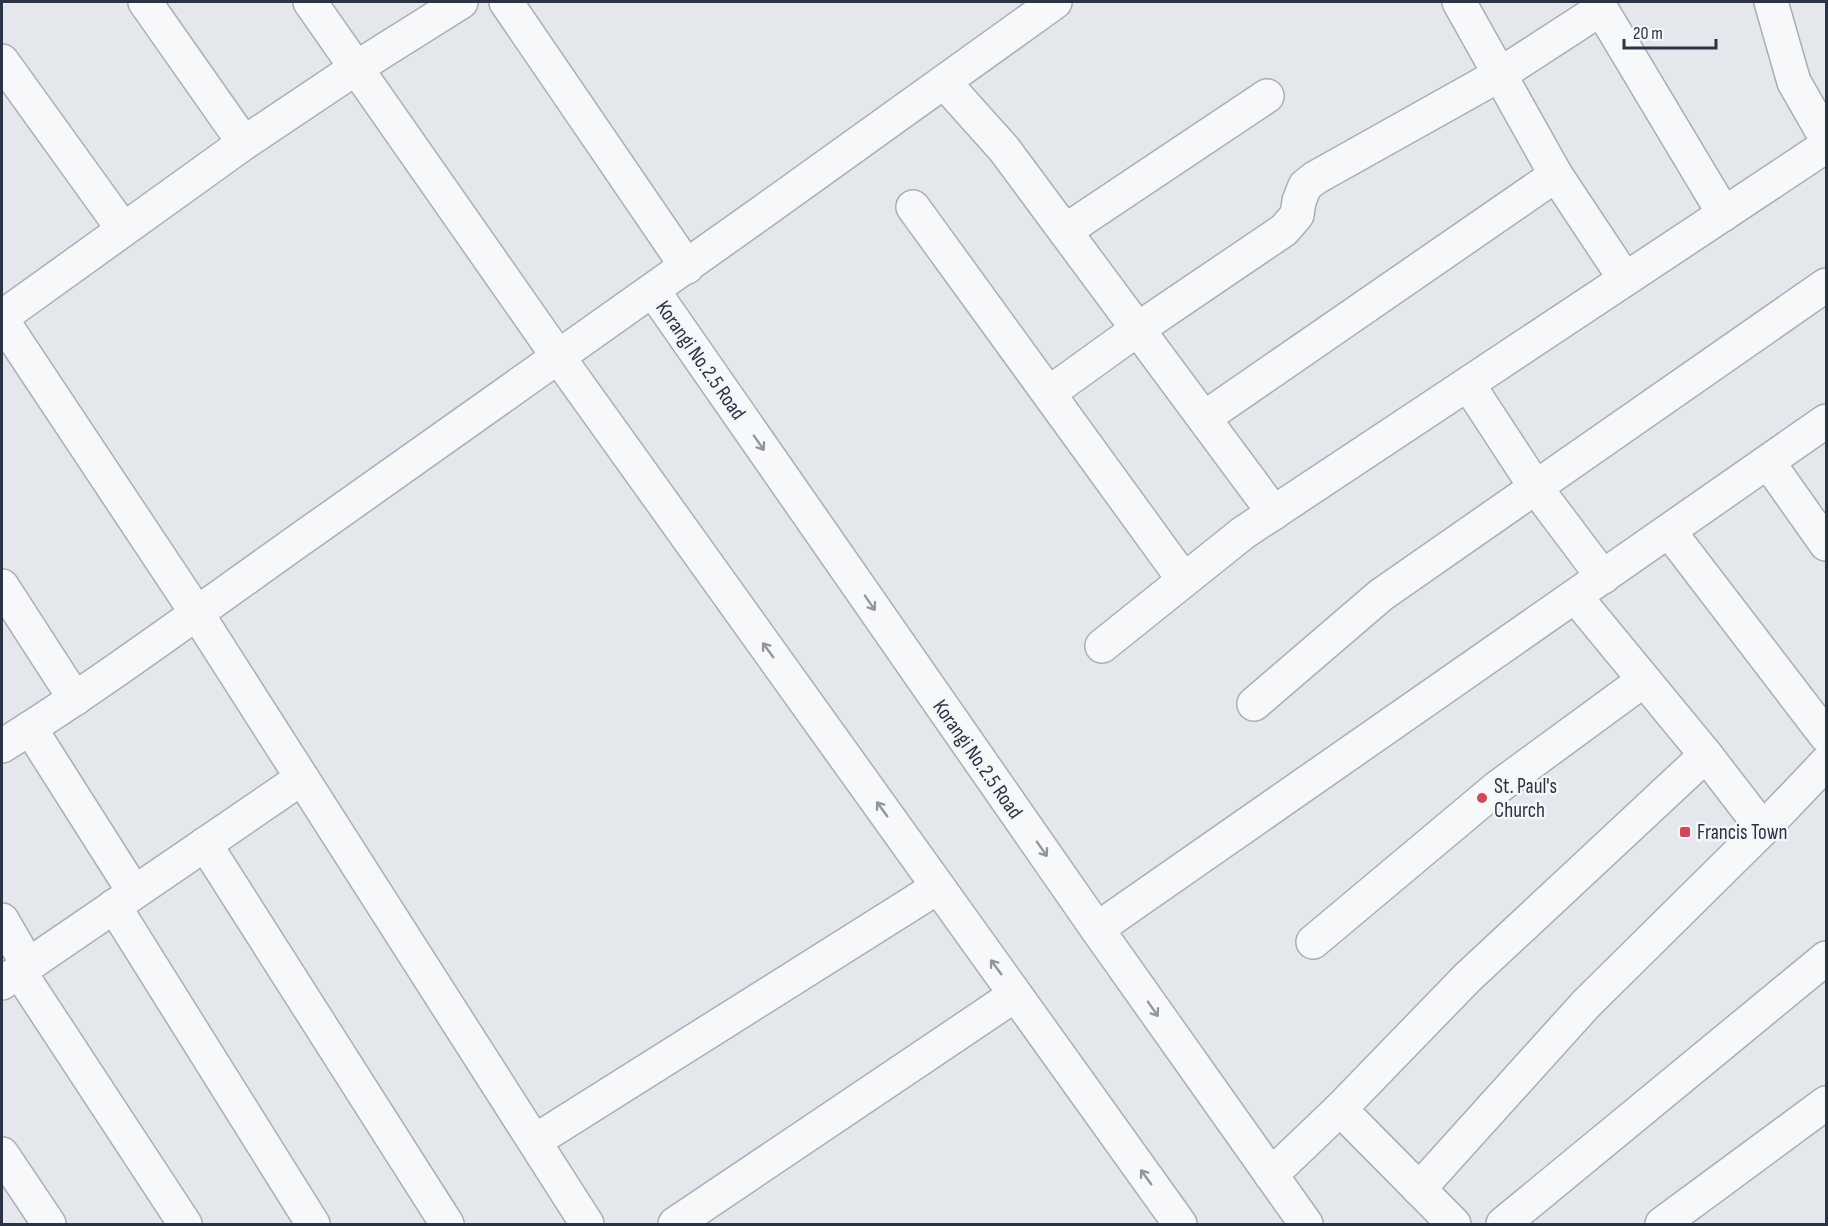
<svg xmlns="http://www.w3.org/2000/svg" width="1828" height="1226" font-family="'Sofia Sans Condensed',sans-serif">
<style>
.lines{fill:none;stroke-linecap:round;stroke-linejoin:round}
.minor-casing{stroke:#a9aeb7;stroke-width:36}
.tertiary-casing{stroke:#a9aeb7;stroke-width:36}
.minor{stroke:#f7f8fa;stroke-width:33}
.tertiary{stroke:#f7f8fa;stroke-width:33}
.oneway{stroke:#9196a0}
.poi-dot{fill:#d1495b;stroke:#f4f6f9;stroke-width:2}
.labels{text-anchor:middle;stroke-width:5;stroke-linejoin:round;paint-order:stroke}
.street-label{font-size:21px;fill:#2b3445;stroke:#f4f6f9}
.poi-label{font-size:21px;fill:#2b3445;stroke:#f4f6f9;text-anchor:start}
</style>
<rect width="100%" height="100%" fill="#e4e7ec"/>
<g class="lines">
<defs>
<g id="minor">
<path d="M145 2 244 143"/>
<path d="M506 2 687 267"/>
<path d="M1459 2 1556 175 1625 279"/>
<path d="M1597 2 1724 214"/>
<path d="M1771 2 1794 82 1826 138"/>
<path d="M2 61 123 229"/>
<path d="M944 82 1004 149 1274 513"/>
<path d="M913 207 1184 580"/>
<path d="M1065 231 1267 96"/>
<path d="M2 317 244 143 356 68 461 2"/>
<path d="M2 320 196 612 587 1224"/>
<path d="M1468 384 1536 488 1603 577"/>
<path d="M1049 393 1138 329 1284 230 1297 215 1299 201 1305 186 1315 178 1499 75 1601 9"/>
<path d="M1204 418 1556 175"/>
<path d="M1768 462 1826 544"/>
<path d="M1669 531 1826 736"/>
<path d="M2 586 75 699"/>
<path d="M1575 596 1706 755 1763 829"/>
<path d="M1102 646 1243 533 1826 146"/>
<path d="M1254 704 1381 595 1826 285"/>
<path d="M30 728 134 892"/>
<path d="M205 844 447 1224"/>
<path d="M114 906 313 1224"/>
<path d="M2 920 28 965"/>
<path d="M1097 929 1826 421"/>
<path d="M1313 942 1498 787 1644 680"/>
<path d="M19 971 185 1224"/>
<path d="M2 983 302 778"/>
<path d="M1340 1109 1454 1224"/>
<path d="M535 1141 938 887"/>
<path d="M2 1154 49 1224"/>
<path d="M1271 1175 1340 1109 1467 978 1706 755"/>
<path d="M1419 1189 1586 1004 1763 829 1826 763"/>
<path d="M675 1224 1015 995"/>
<path d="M1503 1224 1826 958"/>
<path d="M1662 1224 1826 1103"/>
</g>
<g id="tertiary">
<path d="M310 2 559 358 1180 1224"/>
<path d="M654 292 1097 929 1306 1224"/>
<path d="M2 746C115 675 222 594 332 517 574 347 815 175 1055 2"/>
</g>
</defs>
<use href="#minor" class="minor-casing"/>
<use href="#tertiary" class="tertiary-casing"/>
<use href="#minor" class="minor"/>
<use href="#tertiary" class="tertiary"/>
</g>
<defs><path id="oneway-shaft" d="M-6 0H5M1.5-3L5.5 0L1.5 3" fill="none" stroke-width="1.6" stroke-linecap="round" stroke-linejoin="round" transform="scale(1.5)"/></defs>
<g class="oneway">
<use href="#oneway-shaft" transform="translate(759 443) rotate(55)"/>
<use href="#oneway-shaft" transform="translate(870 603) rotate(55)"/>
<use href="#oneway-shaft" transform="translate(768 650) rotate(-126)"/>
<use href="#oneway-shaft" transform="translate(882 809) rotate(-126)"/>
<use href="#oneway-shaft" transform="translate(1042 849) rotate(55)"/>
<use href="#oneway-shaft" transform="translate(996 967) rotate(-126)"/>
<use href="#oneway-shaft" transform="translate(1153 1009) rotate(55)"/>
<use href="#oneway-shaft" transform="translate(1146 1177) rotate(-126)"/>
</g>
<g class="poi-dot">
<circle cx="1482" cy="798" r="6"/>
<rect x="1679" y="826" width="12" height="12" rx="3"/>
</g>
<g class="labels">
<g class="street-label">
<text transform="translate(701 360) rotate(55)" y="7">Korangi No.2.5 Road</text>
<text transform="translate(978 759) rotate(55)" y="7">Korangi No.2.5 Road</text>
</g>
<g class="poi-label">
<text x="1494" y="793">St. Paul's<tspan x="1494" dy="24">Church</tspan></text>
<text x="1697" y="839">Francis Town</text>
</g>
</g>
<rect width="1828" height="1226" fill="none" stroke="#2b3445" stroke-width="6"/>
<path d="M1624 39v9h92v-9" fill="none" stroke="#2b3445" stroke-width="3"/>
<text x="1633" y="39" font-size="18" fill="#2b3445" stroke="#f4f6f9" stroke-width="4.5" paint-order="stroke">20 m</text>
</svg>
